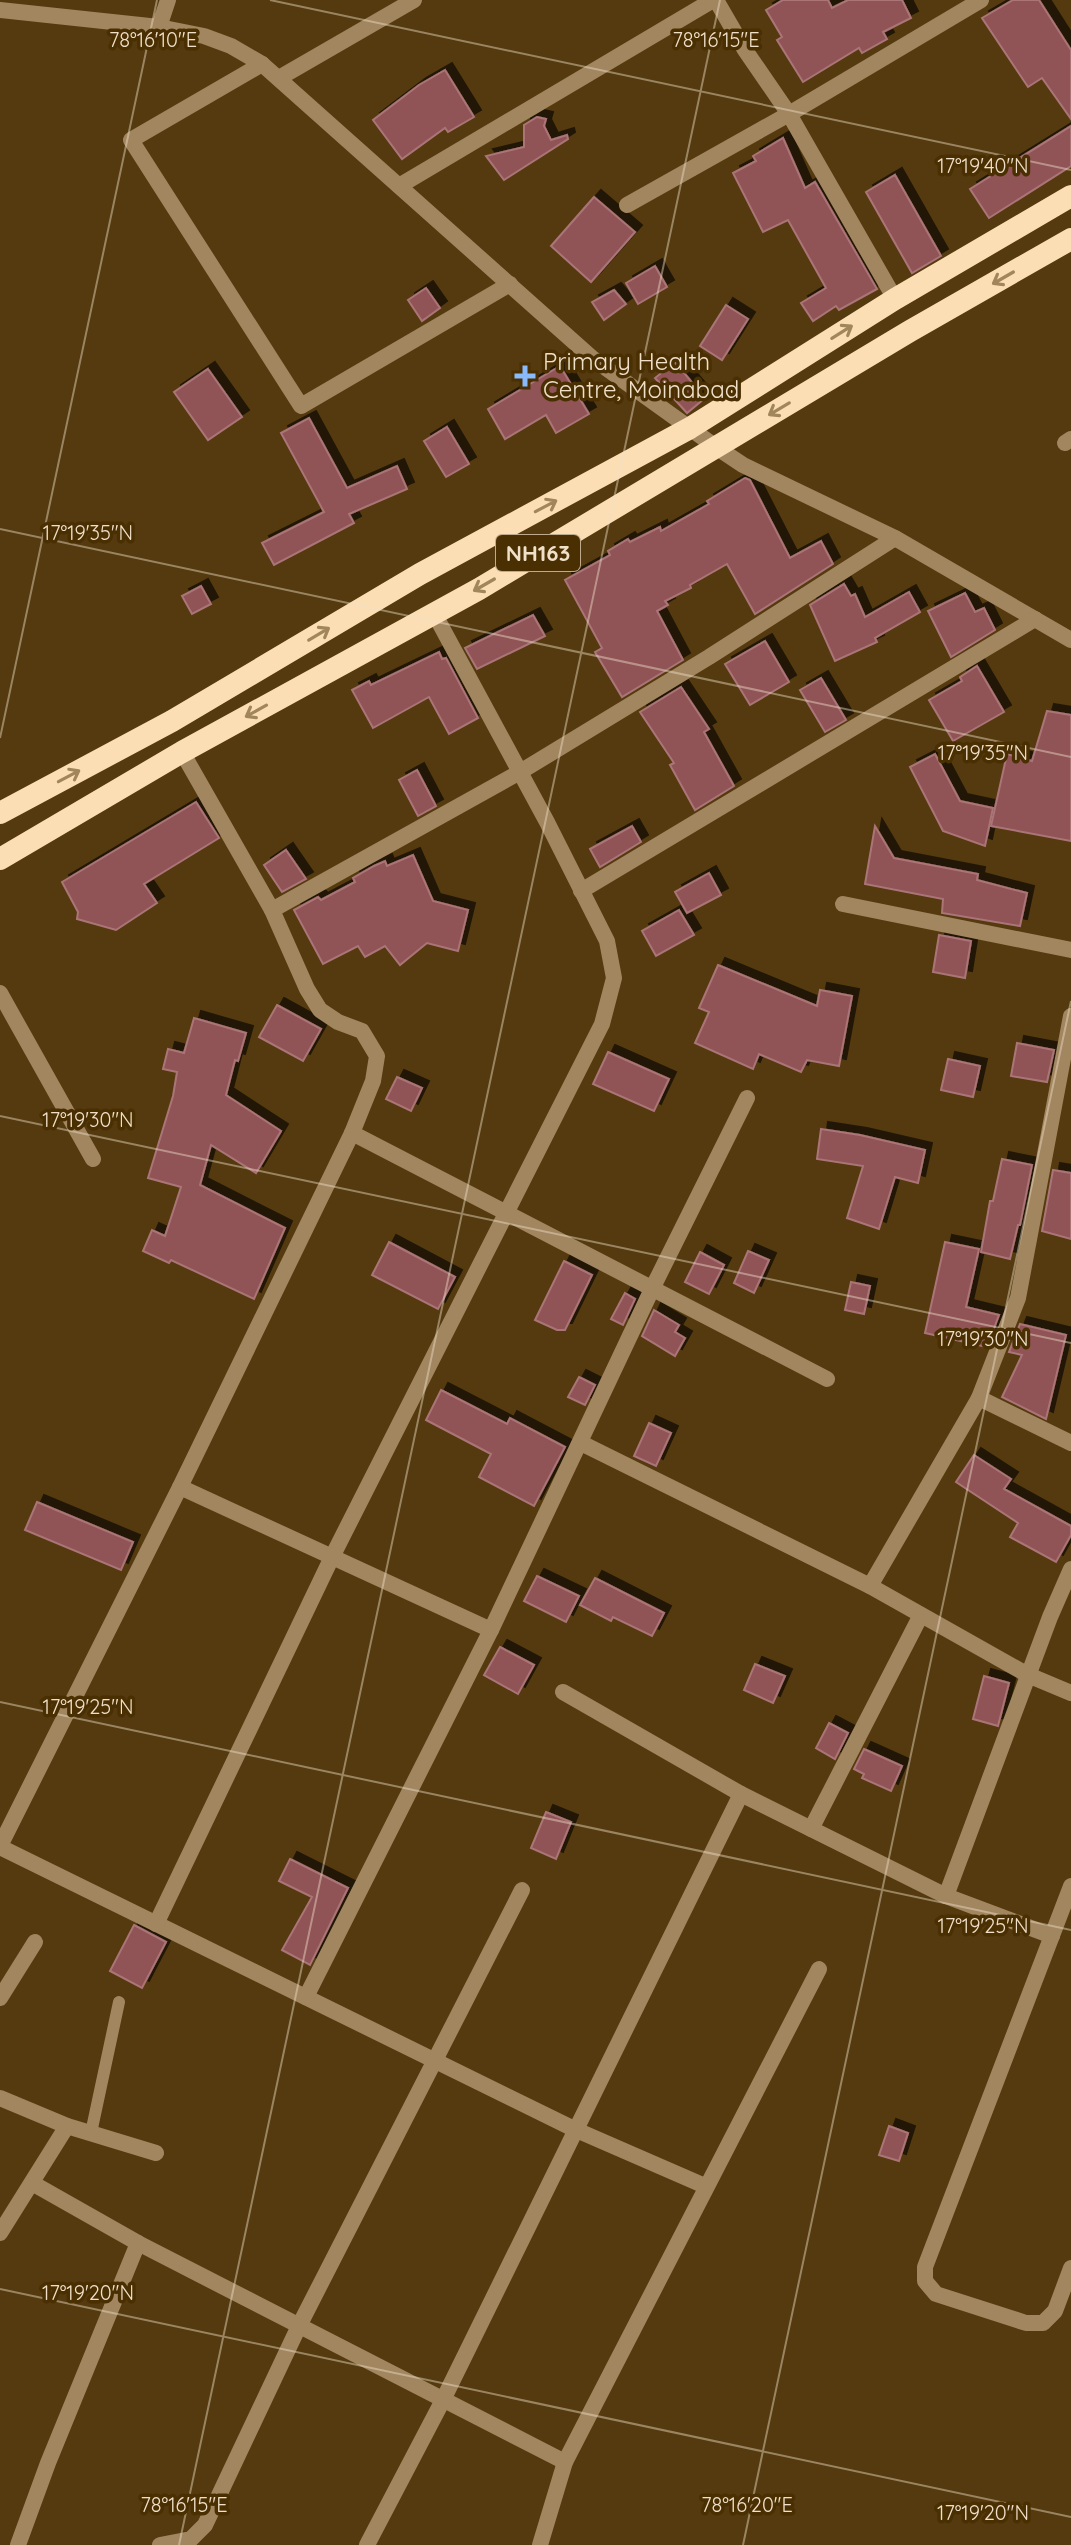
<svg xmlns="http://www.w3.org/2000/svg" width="1071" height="2545" font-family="Quicksand,sans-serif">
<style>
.building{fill:#905357;stroke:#ab7578;stroke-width:2;filter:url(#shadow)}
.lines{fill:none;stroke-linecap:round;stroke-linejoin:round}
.service{stroke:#a2865f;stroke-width:12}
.minor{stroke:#a2865f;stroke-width:16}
.tertiary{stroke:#a2865f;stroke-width:16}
.trunk{stroke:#fcdeb5;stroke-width:22}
.oneway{stroke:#a2865b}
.ticks{fill:none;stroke:#f0e0ca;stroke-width:2;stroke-opacity:0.45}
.poi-dot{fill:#89bafc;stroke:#492f01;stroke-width:3}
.labels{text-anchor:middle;stroke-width:7;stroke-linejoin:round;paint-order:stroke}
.shield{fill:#492f01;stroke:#beab8e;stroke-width:2}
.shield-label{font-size:22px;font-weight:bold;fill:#f0e0ca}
.poi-label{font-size:24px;fill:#f0e0ca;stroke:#492f01;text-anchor:start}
.ticks-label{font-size:20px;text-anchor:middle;fill:#f0e0ca;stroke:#492f01;stroke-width:7;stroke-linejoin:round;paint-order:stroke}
</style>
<defs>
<filter id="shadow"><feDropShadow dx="7" dy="-7" stdDeviation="0" flood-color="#0009"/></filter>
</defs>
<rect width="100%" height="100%" fill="#543a0e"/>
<g class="building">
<path d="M783 0H828L832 8 848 0H902L911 18 883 32 887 39 862 53 859 48 803 82 777 40 782 37 766 10Z"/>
<path d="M1013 0H1039L1071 50V119L1042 78 1028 87 982 18Z"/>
<path d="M445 70 474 117 448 132 445 128 402 159 373 120 419 85Z"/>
<path d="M537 117 546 119 544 126 551 140 567 135 568 139 504 180 486 156 524 147V125Z"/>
<path d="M1071 126V166L989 218 970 189Z"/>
<path d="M783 138 805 188 815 182 877 289 839 310 836 306 813 321 801 303 826 288 788 220 763 232 733 173 756 161 753 156Z"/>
<path d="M895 175 941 256 912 273 866 192Z"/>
<path d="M594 197 635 232 591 282 551 246Z"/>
<path d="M655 266 667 287 638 304 626 283Z"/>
<path d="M426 288 440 308 422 321 408 300Z"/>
<path d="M614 290 626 304 604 320 592 302Z"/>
<path d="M726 305 748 319 722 360 700 346Z"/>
<path d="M675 362 705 398 687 413 655 378Z"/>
<path d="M560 366 589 414 556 433 546 415 505 439 488 409Z"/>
<path d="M208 369 242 417 208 440 174 392Z"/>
<path d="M309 418 347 488 397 466 407 489 349 514 354 523 274 565 262 543 324 512 281 433Z"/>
<path d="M447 427 469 464 446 477 424 441Z"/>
<path d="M745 478 750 480 790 558 821 541 833 564 755 614 727 564 690 585 691 588 665 601 668 605 657 611 683 660 622 697 595 652 602 648 565 580 610 555 608 551 628 539 630 542 660 527 661 531 709 504 707 501Z"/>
<path d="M844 584 851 596 855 594 865 617 909 592 920 612 875 638 877 642 835 661 810 605Z"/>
<path d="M201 586 211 604 192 614 182 596Z"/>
<path d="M965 593 975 612 984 608 995 630 951 657 928 611Z"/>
<path d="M533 615 545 636 477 669 465 648Z"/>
<path d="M765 641 789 682 750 705 725 664Z"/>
<path d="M439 652 442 659 446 658 478 718 449 734 429 697 373 728 352 690 369 681 371 685Z"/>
<path d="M977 666 1004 712 953 741 929 700 962 681 960 677Z"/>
<path d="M821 678 846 720 825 732 800 690Z"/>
<path d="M681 687 709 729 704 732 734 786 695 810 670 765 674 763 640 712Z"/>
<path d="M1047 711 1071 715V841L991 826 1007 754 1032 761Z"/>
<path d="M935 754 960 801 993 808 985 846 943 831 910 767Z"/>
<path d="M417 770 436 806 418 816 399 780Z"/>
<path d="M196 802 219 838 144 884 157 903 116 930 77 919 78 912 62 882Z"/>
<path d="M632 826 641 842 600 867 590 849Z"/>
<path d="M875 826 894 858 978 874 977 880 1027 893 1020 926 942 913 943 899 865 884Z"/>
<path d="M286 850 306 879 282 892 264 865Z"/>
<path d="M413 855 433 901 468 910 458 951 427 943 400 965 385 946 365 957 358 946 323 964 294 910 318 897 321 900 355 882 353 878 374 866 385 861 387 866Z"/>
<path d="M709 873 721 895 687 913 675 892Z"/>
<path d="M679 910 694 935 656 956 642 931Z"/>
<path d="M939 935 971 941 965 978 933 972Z"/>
<path d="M718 965 817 1006 820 990 852 996 839 1066 807 1060 801 1072 759 1054 753 1069 695 1043 709 1012 699 1008Z"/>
<path d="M277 1005 321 1029 303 1061 259 1037Z"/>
<path d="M194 1018 246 1033 238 1061 235 1060 226 1095 281 1131 256 1173 211 1145 200 1185 285 1228 254 1299 171 1260 169 1263 143 1251 152 1230 165 1236 181 1187 148 1178 173 1096 177 1072 163 1069 168 1049 184 1053Z"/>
<path d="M1017 1043 1054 1050 1047 1082 1011 1076Z"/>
<path d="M608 1052 669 1079 654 1111 593 1084Z"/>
<path d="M948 1059 980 1066 973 1097 941 1090Z"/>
<path d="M397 1077 422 1088 411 1111 386 1099Z"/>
<path d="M821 1129 860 1135 925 1150 918 1183 895 1177 879 1229 847 1218 863 1166 817 1159Z"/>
<path d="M1002 1159 1032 1165 1020 1225H1018L1010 1259 981 1252 990 1201H993Z"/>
<path d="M1053 1170 1071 1173V1239L1042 1231Z"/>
<path d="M389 1242 455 1277 438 1309 372 1275Z"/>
<path d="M945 1242 979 1249 966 1307 999 1315 987 1347 925 1333Z"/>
<path d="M748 1251 769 1260 754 1293 734 1283Z"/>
<path d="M700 1252 724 1265 709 1294 685 1282Z"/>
<path d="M564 1261 592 1275 565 1330H557L535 1320Z"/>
<path d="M851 1282 870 1286 864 1314 845 1310Z"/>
<path d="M625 1293 635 1299 623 1325 611 1319Z"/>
<path d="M654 1310 679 1325 675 1332 685 1338 675 1356 642 1336Z"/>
<path d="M1020 1324 1066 1335 1046 1419 1002 1397 1022 1355 1009 1352Z"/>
<path d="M579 1377 595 1385 585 1405 568 1397Z"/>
<path d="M441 1390 507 1424 510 1418 565 1447 534 1506 479 1477 491 1454 426 1420Z"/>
<path d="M649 1423 671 1433 656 1466 634 1456Z"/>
<path d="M974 1455 1011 1479 1004 1489 1071 1526V1535L1056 1562 1010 1537 1018 1523 956 1482Z"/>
<path d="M37 1502 133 1542 121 1570 25 1530Z"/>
<path d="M537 1576 579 1596 566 1622 524 1601Z"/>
<path d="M595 1578 664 1613 652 1636 613 1617 611 1621 580 1605Z"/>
<path d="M500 1647 534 1665 518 1694 484 1675Z"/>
<path d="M755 1664 785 1676 773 1703 744 1690Z"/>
<path d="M984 1676 1009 1683 998 1726 973 1719Z"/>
<path d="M829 1723 848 1733 835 1759 816 1748Z"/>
<path d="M864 1749 902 1766 891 1791 862 1778 864 1774 854 1769Z"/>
<path d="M546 1812 571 1822 556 1859 531 1848Z"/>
<path d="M290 1859 348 1888 310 1965 282 1950 312 1897 279 1881Z"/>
<path d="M134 1925 166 1942 142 1988 110 1971Z"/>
<path d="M889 2126 908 2133 899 2161 879 2155Z"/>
</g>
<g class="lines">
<path class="service" d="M91 2133 119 2002"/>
<g class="minor">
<path d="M716 0 745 50 789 114 895 299"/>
<path d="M159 27 168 0"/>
<path d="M262 64 131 140 301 406 510 284"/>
<path d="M279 78 414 0"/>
<path d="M399 186 713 0"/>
<path d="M627 205 789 114 981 0"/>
<path d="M1065 443 1071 439"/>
<path d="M716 447 743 465 895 538 1071 640"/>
<path d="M581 891 1035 619"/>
<path d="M843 904 1071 950"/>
<path d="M272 910 520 772 709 657 895 538"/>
<path d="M0 993 93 1159"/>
<path d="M352 1133 827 1379"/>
<path d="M979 1398 1071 1443"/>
<path d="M581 1443 870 1586 1028 1675 1071 1693"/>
<path d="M180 1487 491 1630"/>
<path d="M870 1586 979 1398 1018 1298 1071 1016"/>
<path d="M563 1692 741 1794 946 1896 1052 1936"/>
<path d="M811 1829 921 1615"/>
<path d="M0 1846 180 1487 352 1133 373 1081 377 1056 362 1031 338 1022 320 1010 307 989 272 910 182 752"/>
<path d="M0 1847 574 2129 705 2186"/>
<path d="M1071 1886 925 2267V2281L936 2294 1026 2323H1043L1055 2311 1071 2268"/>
<path d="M946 1896 1050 1617 1071 1569"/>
<path d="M156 1924 332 1557 602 1024 614 978 607 941 547 822 434 613"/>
<path d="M306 1997 491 1630 653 1287 747 1098"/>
<path d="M0 1998 35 1942"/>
<path d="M0 2098 67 2126 156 2153"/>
<path d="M32 2183 138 2243 565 2462"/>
<path d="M0 2233 67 2126"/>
<path d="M18 2545 48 2463 138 2243"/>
<path d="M160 2545 191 2539 205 2525 299 2326 522 1890"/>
<path d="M367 2545 443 2400 741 1794"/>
<path d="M540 2545 565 2462 819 1969"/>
</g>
<path class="tertiary" d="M0 10 159 27 204 36 231 46 262 64 592 358 716 447"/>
<g class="trunk">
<path d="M0 813 172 721 420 574 690 428 895 299 1071 196"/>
<path d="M0 859 182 752 479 589 910 331 1071 239"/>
</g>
</g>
<defs><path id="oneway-shaft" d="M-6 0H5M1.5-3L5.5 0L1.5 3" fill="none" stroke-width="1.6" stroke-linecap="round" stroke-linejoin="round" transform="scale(2)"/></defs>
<g class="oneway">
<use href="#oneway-shaft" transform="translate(1003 278) rotate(150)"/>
<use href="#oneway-shaft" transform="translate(842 332) rotate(-32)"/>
<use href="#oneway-shaft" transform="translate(779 409) rotate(149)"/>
<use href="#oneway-shaft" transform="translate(546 506) rotate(-28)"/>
<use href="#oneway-shaft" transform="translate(484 585) rotate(150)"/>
<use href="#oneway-shaft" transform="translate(319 634) rotate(-31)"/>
<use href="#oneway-shaft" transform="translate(256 711) rotate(151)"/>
<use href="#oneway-shaft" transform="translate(69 776) rotate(-28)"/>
</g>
<path class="ticks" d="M270 0 1071 170M0 529 1071 757M0 738 157 0M0 1116 1071 1343M0 1702 1071 1930M0 2289 1071 2517M179 2545 720 0M743 2545 1071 1001"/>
<path class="poi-dot" d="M521 364h8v8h8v8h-8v8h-8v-8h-8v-8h8z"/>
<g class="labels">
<rect class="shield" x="496" y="535" width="84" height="36" rx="6"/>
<g class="shield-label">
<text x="538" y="561">NH163</text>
</g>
<g class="poi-label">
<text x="543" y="370">Primary Health<tspan x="543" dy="28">Centre, Moinabad</tspan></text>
</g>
</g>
<g class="ticks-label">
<text x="153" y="47">78°16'10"E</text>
<text x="716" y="47">78°16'15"E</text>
<text x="983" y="173">17°19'40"N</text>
<text x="88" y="540">17°19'35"N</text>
<text x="983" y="760">17°19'35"N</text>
<text x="88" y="1127">17°19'30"N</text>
<text x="983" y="1346">17°19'30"N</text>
<text x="88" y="1714">17°19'25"N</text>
<text x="983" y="1933">17°19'25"N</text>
<text x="88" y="2300">17°19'20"N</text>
<text x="184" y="2512">78°16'15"E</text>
<text x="747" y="2512">78°16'20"E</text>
<text x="983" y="2520">17°19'20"N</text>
</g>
</svg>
